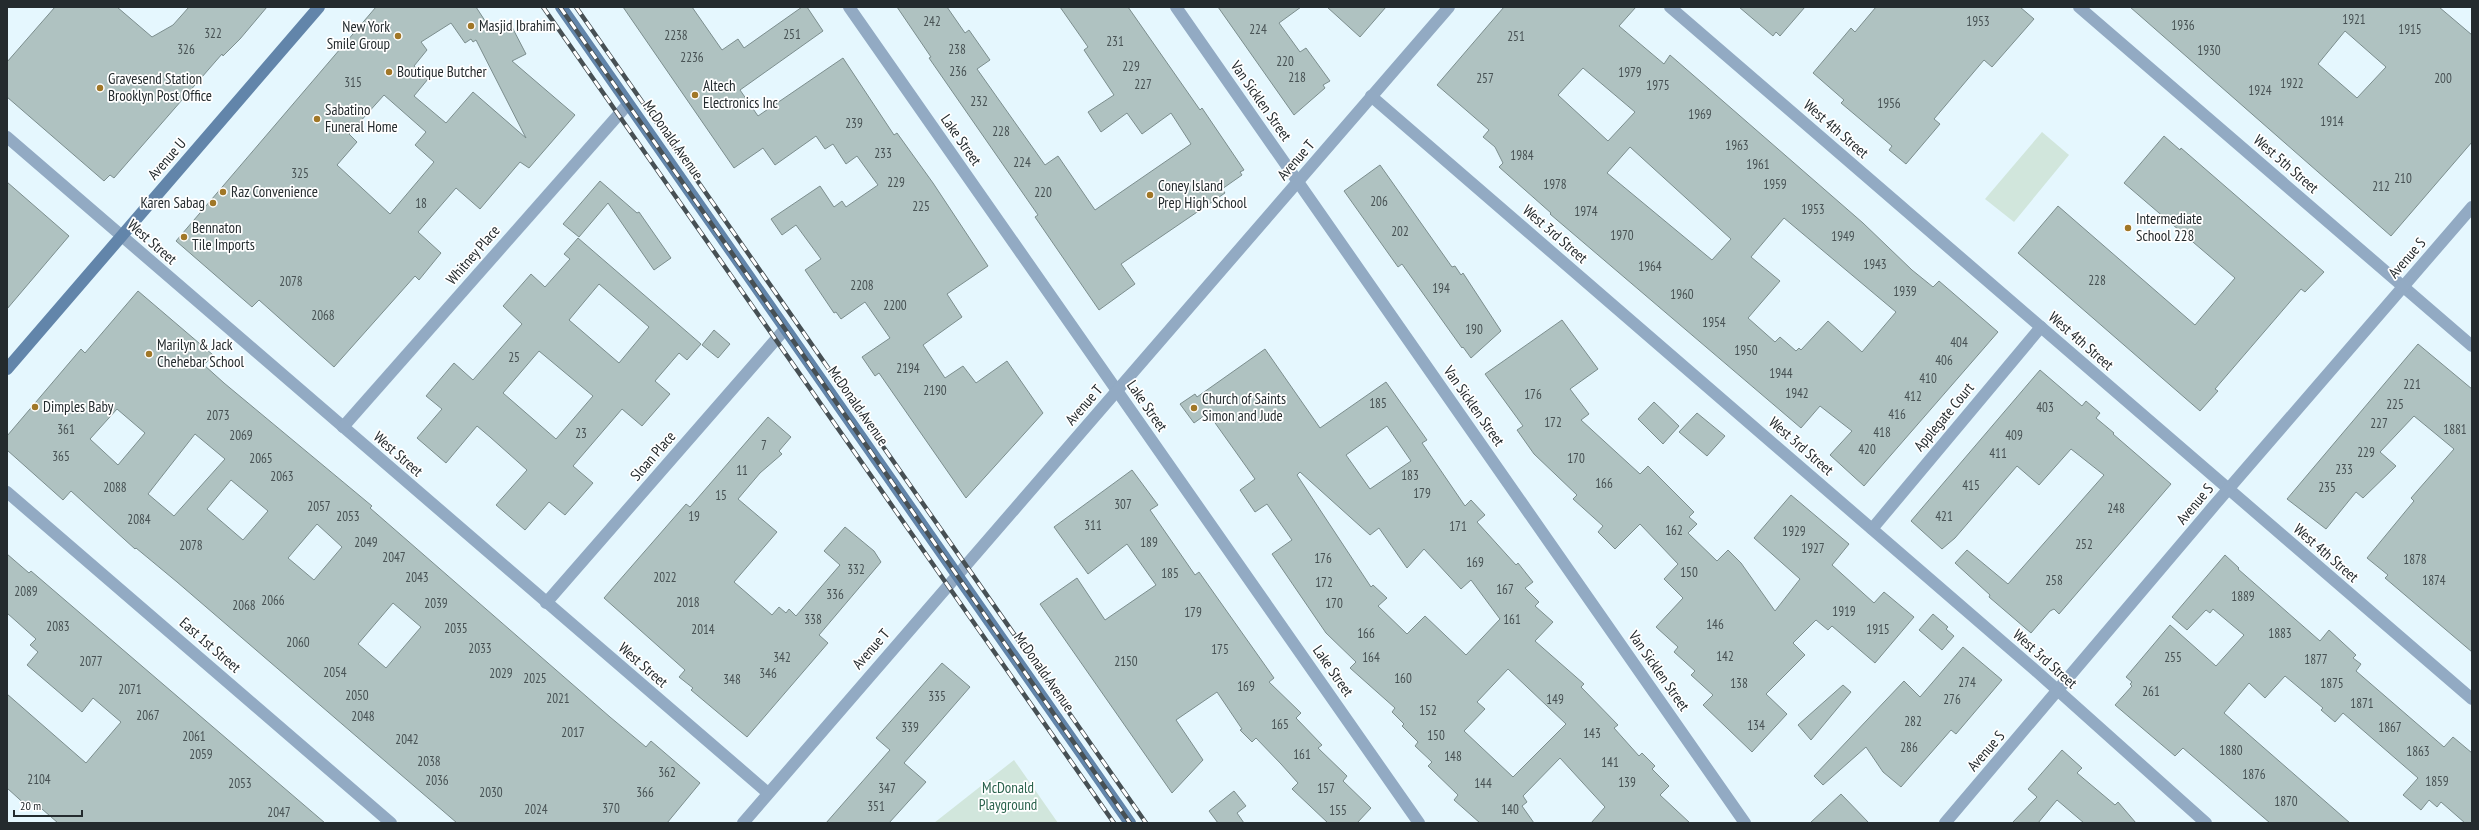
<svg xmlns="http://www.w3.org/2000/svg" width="2479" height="830" font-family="'PT Sans Narrow',sans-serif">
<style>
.green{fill:#d1e6dc}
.building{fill:#afc2c1;stroke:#7c8e8e;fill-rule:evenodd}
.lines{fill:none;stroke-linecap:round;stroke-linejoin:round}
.street{stroke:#92aac3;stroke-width:12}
.secondary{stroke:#6285aa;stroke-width:12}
.rail-casing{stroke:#475054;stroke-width:4.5}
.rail{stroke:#fff;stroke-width:3;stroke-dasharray:9;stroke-linecap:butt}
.poi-dot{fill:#a17727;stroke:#fff;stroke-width:1.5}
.labels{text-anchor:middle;stroke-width:3.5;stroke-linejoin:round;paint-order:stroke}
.number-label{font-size:13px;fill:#475153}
.poi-label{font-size:15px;fill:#242b2e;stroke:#fff;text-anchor:start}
.street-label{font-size:15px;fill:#242b2e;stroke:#fff}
.park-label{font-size:15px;fill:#2a624c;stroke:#fff}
</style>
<rect width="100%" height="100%" fill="#e5f7fe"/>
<g class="green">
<path d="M2042 132 2069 155 2014 222 1985 199Z"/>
<path d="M1014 760 1058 823H934Z"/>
</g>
<g class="building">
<path d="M55 7H117L152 37 173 25 189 7H267L240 39 223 56 222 54 114 178 110 175 104 181 7 97V62Z"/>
<path d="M376 7H476L493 33 498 30 499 34 512 27 526 54 512 61 575 115 529 168 520 162 480 209 456 188 418 232 441 253 419 280 415 276 334 367 259 300 252 307 176 241ZM451 23 465 43 471 39 473 42 476 40 526 138 473 92 446 123 414 96 428 79 414 66 427 50 421 42ZM384 95 426 132 415 145 434 162 390 214 337 165 357 142 349 134Z"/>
<path d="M623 7H692L722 50 738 39 744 48 802 7H807L823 31 740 90 758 116 843 58 894 135 897 133 933 183 988 266 947 294 962 317 923 345 945 378 963 366 976 383 1007 361 1043 413 966 498 879 373 875 376 862 357 890 338 865 302 841 319 836 312 834 313 805 270 821 259 796 225 782 235 771 219 820 186 834 207 842 201 846 207 878 185 857 156 846 164 833 144 825 149 816 136 775 165 763 148 734 168Z"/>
<path d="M897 7H947L965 33 969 30 990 60 977 69 1045 165 1058 156 1095 210 1191 144 1171 113 1142 134 1127 113 1101 132 1088 112 1114 95 1084 50 1088 47 1060 7H1128L1200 110 1202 108 1244 170 1240 172 1242 175 1222 189 1225 193 1121 264 1135 284 1099 310 1035 217 1038 215 929 58 931 57Z"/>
<path d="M1218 7H1301L1279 23 1300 52 1306 48 1330 81 1323 85 1325 88 1294 115Z"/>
<path d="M1327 7H1386L1360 37Z"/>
<path d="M1504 7H1636L1619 26 1664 64 1670 55 1863 223 1912 270 1933 287 1939 281 1998 332 1864 486 1830 455 1852 431 1820 406 1801 428 1550 214 1551 213 1499 167 1503 163 1495 147 1483 137 1489 130 1437 85ZM1583 68 1635 112 1608 141 1558 95ZM1630 147 1731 239 1712 260 1607 173ZM1784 218 1896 312 1862 352 1828 321 1801 350 1799 348 1796 351 1780 337 1775 342 1748 318 1780 281 1751 257Z"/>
<path d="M1739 7H1805L1780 36 1776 32 1773 36Z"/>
<path d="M1876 7H2020L2034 19 1992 67 1984 60 1934 119 1940 124 1906 164 1889 150 1892 146 1841 103 1844 100 1813 73 1851 28 1855 32Z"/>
<path d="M2130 7H2439L2472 35V142L2391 236ZM2345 31 2386 67 2357 98 2318 64Z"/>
<path d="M2164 136 2180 150 2181 148 2324 272 2305 292 2301 289 2215 389 2218 391 2200 411 2018 253 2058 206 2195 325 2235 278 2124 183Z"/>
<path d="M1380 165 1452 267 1455 266 1461 275 1463 273 1501 331 1471 358 1463 347 1462 348 1402 264 1398 267 1344 191Z"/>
<path d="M600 181 637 213 639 212 671 258 654 270 608 203 579 237 563 224Z"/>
<path d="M7 182 69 236 7 309Z"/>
<path d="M578 238 701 344 687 360 679 353 655 381 670 394 642 426 622 409 573 466 593 483 565 515 549 502 525 530 496 505 527 470 490 437 477 426 446 463 417 438 442 409 426 396 454 363 473 380 522 324 503 306 531 274 545 287 570 259 564 254ZM599 284 649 327 619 363 569 320ZM539 351 593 396 556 439 503 393Z"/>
<path d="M138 291 213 355 204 365 224 383 372 506 370 508 610 717 646 747 651 741 700 783 667 823H457L177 582 136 548 135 549 71 491 63 500 7 450V436L81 349 85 353ZM117 409 145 433 118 465 90 439ZM195 434 225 459 174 516 148 494ZM231 480 268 511 243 540 207 509ZM317 524 342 547 314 580 288 558ZM393 603 421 627 386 668 358 644Z"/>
<path d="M1562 320 1598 369 1570 389 1589 414 1581 420 1640 474 1648 466 1694 512 1689 517 1697 524 1688 533 1717 561 1728 550 1741 563 1775 611 1800 579 1754 538 1791 495 1849 544 1832 565 1874 603 1884 592 1914 617 1875 663 1832 626 1828 630 1816 620 1793 643 1805 655 1766 694 1787 714 1752 752 1703 705 1713 695 1691 675 1695 671 1674 652 1678 647 1656 627 1683 598 1664 579 1678 564 1640 524 1615 549 1598 532 1603 526 1573 499 1577 495 1534 454 1517 430 1523 426 1485 374Z"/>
<path d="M714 330 730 344 718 358 702 345Z"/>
<path d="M2418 344 2472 389V652L2385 578 2388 575 2367 558 2414 501 2411 498 2454 449 2414 416 2380 452 2396 466 2363 498 2356 492 2326 529 2287 499Z"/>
<path d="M1265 349 1320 428 1386 382 1427 440 1422 443 1465 506 1471 500 1485 515 1477 522 1516 565 1518 563 1533 582 1525 588 1539 602 1535 606 1553 622 1535 641 1584 684 1581 687 1618 725 1614 728 1639 756 1642 753 1655 766 1652 769 1669 786 1660 795 1690 823H1591L1605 807 1560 758 1523 796 1527 802 1522 806 1534 823H1480L1454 800 1458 795 1428 766 1432 762 1415 746 1418 742 1402 726 1404 724 1392 712 1395 708 1350 668 1356 662 1326 633 1272 554 1292 540 1267 504 1255 512 1240 490 1255 479 1208 413 1194 423 1180 404 1195 394 1197 397ZM1387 426 1411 461 1370 489 1346 455ZM1300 472 1370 535 1379 528 1407 568 1424 549 1461 589 1471 580 1500 619 1466 655 1425 616 1407 634 1378 606 1387 598 1373 585 1371 587 1297 475ZM1508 669 1566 724 1513 777 1464 731 1485 709 1477 702Z"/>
<path d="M2040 370 2082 406 2086 401 2100 413 2096 418 2114 433 2113 434 2171 484 2059 614 2054 609 2050 611 2031 633 1989 597 1990 595 1955 563 1967 550 2008 584 2104 475 2071 449 2039 485 2017 466 1955 538 1942 549 1911 521Z"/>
<path d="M1654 402 1679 426 1663 444 1638 419Z"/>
<path d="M1697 413 1725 436 1707 456 1679 432Z"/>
<path d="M768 417 791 437 779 451 782 454 760 473 738 499 777 532 734 582 772 615 779 607 786 613 789 609 796 616 840 565 824 551 845 527 874 551 881 562 819 635 828 643 747 737 691 690 693 688 679 677 685 670 604 598 686 504 690 507Z"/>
<path d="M1132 470 1158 505 1150 510 1195 575 1199 572 1274 678 1269 682 1301 713 1296 718 1322 745 1318 748 1347 776 1343 781 1371 808 1357 823H1328L1292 789 1298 783 1281 764 1256 738 1252 742 1240 730 1242 729 1217 692 1176 720 1203 760 1172 793 1040 604 1077 578 1105 620 1156 585 1127 544 1088 574 1054 527Z"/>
<path d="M7 554 29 573 31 571 325 823H58L34 802 29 808 7 788V694L86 763 121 722 93 698 82 712 27 665 38 652 30 645 36 639 7 613Z"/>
<path d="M2225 555 2239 568 2238 569 2320 641 2329 630 2356 655 2353 658 2361 664 2356 671 2444 747 2453 737 2472 753V823H2465L2441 802 2437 807 2429 800 2421 810 2403 795 2418 778 2343 713 2335 722 2321 710 2323 708 2285 676 2265 698 2249 683 2224 713 2350 823H2270L2183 748 2175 756 2115 705 2132 686 2130 684 2132 682 2126 677 2170 625 2216 666 2244 635 2213 609 2210 613 2206 610 2187 630 2172 617Z"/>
<path d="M1933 614 1948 627 1946 629 1954 636 1942 650 1919 630Z"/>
<path d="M1963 647 2002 680 1956 734 1951 730 1901 787 1883 772 1866 747 1823 785 1814 776 1904 681 1920 697Z"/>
<path d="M942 663 970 687 904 763 926 782 889 823H826L890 750 876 738Z"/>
<path d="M1843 685 1851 692 1811 740 1798 725Z"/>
<path d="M2062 750 2082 768 2077 773 2115 805 2118 802 2136 823H2084L2057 800 2038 823H2012L2037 797 2028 789Z"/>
<path d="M1234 791 1246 806 1237 813 1244 823H1218L1209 811Z"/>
<path d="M1841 794 1869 823H1810Z"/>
</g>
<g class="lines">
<g class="street">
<path d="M849 7 1419 823"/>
<path d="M1176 7 1745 823"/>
<path d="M1670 7 2472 699"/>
<path d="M2079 7 2472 346"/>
<path d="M1371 96 2035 670 2206 823"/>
<path d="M7 137 768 793"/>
<path d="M343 427 628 104"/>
<path d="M7 492 391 823"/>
<path d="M1872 529 2041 327"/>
<path d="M546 603 785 329"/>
<path d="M743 823 1449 7"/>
<path d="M1945 823 2212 508 2472 207"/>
</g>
<g class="secondary">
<path d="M561 7 1130 823"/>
<path d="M7 369 319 7"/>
</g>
<defs>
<g id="rail">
<path d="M543 7 1114 823"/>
<path d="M560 7 1130 823"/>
<path d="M576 7 1146 823"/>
</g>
</defs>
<use href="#rail" class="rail-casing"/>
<use href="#rail" class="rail"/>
</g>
<g class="poi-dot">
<circle cx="471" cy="26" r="4"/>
<circle cx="398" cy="36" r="4"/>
<circle cx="389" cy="72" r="4"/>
<circle cx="100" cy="88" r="4"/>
<circle cx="695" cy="95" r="4"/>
<circle cx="317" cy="119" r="4"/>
<circle cx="223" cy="192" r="4"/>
<circle cx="1150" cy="195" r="4"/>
<circle cx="213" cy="203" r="4"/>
<circle cx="2128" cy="228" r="4"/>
<circle cx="184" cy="237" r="4"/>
<circle cx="149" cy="354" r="4"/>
<circle cx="35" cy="407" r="4"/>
<circle cx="1194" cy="408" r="4"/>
</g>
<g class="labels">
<g class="number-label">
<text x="2354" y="24">1921</text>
<text x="932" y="26">242</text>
<text x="1978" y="26">1953</text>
<text x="2183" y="30">1936</text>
<text x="1258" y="34">224</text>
<text x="2410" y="34">1915</text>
<text x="213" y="38">322</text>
<text x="792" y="39">251</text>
<text x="676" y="40">2238</text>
<text x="1516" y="41">251</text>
<text x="1115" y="46">231</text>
<text x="186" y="54">326</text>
<text x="957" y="54">238</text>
<text x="2209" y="55">1930</text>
<text x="692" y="62">2236</text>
<text x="1285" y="66">220</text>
<text x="1131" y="71">229</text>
<text x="958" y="76">236</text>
<text x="1630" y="77">1979</text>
<text x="1297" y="82">218</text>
<text x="1485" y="83">257</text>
<text x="2443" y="83">200</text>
<text x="353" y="87">315</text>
<text x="2292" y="88">1922</text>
<text x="1143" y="89">227</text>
<text x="1658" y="90">1975</text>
<text x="2260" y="95">1924</text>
<text x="979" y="106">232</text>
<text x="1889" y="108">1956</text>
<text x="1700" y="119">1969</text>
<text x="2332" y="126">1914</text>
<text x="854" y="128">239</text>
<text x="1001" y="136">228</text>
<text x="1737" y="150">1963</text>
<text x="883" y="158">233</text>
<text x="1522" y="160">1984</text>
<text x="1022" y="167">224</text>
<text x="1758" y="169">1961</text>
<text x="300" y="178">325</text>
<text x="2403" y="183">210</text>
<text x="896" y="187">229</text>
<text x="1555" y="189">1978</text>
<text x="1775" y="189">1959</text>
<text x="2381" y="191">212</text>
<text x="1043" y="197">220</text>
<text x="1379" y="206">206</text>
<text x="421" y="208">18</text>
<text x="921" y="211">225</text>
<text x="1813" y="214">1953</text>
<text x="1586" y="216">1974</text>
<text x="1400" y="236">202</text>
<text x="1622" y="240">1970</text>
<text x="1843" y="241">1949</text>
<text x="1875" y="269">1943</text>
<text x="1650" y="271">1964</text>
<text x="2097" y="285">228</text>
<text x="291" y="286">2078</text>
<text x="862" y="290">2208</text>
<text x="1441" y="293">194</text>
<text x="1905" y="296">1939</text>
<text x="1682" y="299">1960</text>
<text x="895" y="310">2200</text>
<text x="323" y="320">2068</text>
<text x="1714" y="327">1954</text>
<text x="1474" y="334">190</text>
<text x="1959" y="347">404</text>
<text x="1746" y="355">1950</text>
<text x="514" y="362">25</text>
<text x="1944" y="365">406</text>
<text x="908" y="373">2194</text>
<text x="1781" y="378">1944</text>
<text x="1928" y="383">410</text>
<text x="2412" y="389">221</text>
<text x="935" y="395">2190</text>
<text x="1797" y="398">1942</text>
<text x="1533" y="399">176</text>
<text x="1913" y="401">412</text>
<text x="1378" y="408">185</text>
<text x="2395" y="409">225</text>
<text x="2045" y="412">403</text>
<text x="1897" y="419">416</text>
<text x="218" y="420">2073</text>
<text x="1553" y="427">172</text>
<text x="2379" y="428">227</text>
<text x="66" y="434">361</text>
<text x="2455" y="434">1881</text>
<text x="1882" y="437">418</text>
<text x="581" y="438">23</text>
<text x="241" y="440">2069</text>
<text x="2014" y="440">409</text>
<text x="764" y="450">7</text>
<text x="1867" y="454">420</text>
<text x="2366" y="457">229</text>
<text x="1998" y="458">411</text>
<text x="61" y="461">365</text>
<text x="261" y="463">2065</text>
<text x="1576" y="463">170</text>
<text x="2344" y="474">233</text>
<text x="742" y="475">11</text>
<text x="1410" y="480">183</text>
<text x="282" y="481">2063</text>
<text x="1604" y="488">166</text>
<text x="1971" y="490">415</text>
<text x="115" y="492">2088</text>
<text x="2327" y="492">235</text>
<text x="1422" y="498">179</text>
<text x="721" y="500">15</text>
<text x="1123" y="509">307</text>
<text x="319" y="511">2057</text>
<text x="2116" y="513">248</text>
<text x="348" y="521">2053</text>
<text x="694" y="521">19</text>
<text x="1944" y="521">421</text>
<text x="139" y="524">2084</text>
<text x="1093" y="530">311</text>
<text x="1458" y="531">171</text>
<text x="1674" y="535">162</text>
<text x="1794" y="536">1929</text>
<text x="366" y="547">2049</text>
<text x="1149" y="547">189</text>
<text x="2084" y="549">252</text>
<text x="191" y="550">2078</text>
<text x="1813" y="553">1927</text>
<text x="394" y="562">2047</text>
<text x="1323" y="563">176</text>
<text x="2415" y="564">1878</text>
<text x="1475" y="567">169</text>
<text x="856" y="574">332</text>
<text x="1689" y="577">150</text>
<text x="1170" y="578">185</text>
<text x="417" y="582">2043</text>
<text x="665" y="582">2022</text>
<text x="2054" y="585">258</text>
<text x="2434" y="585">1874</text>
<text x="1324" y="587">172</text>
<text x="1505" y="594">167</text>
<text x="26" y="596">2089</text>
<text x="835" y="599">336</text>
<text x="2243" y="601">1889</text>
<text x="273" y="605">2066</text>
<text x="688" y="607">2018</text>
<text x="436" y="608">2039</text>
<text x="1334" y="608">170</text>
<text x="244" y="610">2068</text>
<text x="1844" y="616">1919</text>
<text x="1193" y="617">179</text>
<text x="813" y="624">338</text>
<text x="1512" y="624">161</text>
<text x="1715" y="629">146</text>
<text x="58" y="631">2083</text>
<text x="456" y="633">2035</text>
<text x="703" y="634">2014</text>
<text x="1878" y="634">1915</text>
<text x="1366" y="638">166</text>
<text x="2280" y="638">1883</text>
<text x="298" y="647">2060</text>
<text x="480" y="653">2033</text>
<text x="1220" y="654">175</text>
<text x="1725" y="661">142</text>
<text x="782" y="662">342</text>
<text x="1371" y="662">164</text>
<text x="2173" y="662">255</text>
<text x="2316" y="664">1877</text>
<text x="91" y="666">2077</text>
<text x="1126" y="666">2150</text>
<text x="335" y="677">2054</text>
<text x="501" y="678">2029</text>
<text x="768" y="678">346</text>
<text x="535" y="683">2025</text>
<text x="1403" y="683">160</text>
<text x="732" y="684">348</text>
<text x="1967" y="687">274</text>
<text x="1739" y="688">138</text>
<text x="2332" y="688">1875</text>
<text x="1246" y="691">169</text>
<text x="130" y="694">2071</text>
<text x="2151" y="696">261</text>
<text x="357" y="700">2050</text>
<text x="937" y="701">335</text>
<text x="558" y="703">2021</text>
<text x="1555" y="704">149</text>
<text x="1952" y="704">276</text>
<text x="2362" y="708">1871</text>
<text x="1428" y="715">152</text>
<text x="148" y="720">2067</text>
<text x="363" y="721">2048</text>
<text x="1913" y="726">282</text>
<text x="1280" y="729">165</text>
<text x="1756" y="730">134</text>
<text x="910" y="732">339</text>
<text x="2390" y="732">1867</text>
<text x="573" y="737">2017</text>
<text x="1592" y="738">143</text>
<text x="1436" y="740">150</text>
<text x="194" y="741">2061</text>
<text x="407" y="744">2042</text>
<text x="1909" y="752">286</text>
<text x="2231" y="755">1880</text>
<text x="2418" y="756">1863</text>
<text x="201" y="759">2059</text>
<text x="1302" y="759">161</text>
<text x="1453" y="761">148</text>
<text x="429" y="766">2038</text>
<text x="1610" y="767">141</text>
<text x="667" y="777">362</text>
<text x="2254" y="779">1876</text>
<text x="39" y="784">2104</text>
<text x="437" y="785">2036</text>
<text x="2437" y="786">1859</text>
<text x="1627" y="787">139</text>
<text x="240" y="788">2053</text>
<text x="1483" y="788">144</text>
<text x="887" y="793">347</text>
<text x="1326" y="793">157</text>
<text x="491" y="797">2030</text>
<text x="645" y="797">366</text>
<text x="2286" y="806">1870</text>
<text x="876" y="811">351</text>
<text x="611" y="813">370</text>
<text x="536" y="814">2024</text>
<text x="1510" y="814">140</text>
<text x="1338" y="815">155</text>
<text x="279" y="817">2047</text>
</g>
<g class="poi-label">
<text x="479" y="31">Masjid Ibrahim</text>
<text x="390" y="32" text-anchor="end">New York<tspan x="390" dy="17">Smile Group</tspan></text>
<text x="397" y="77">Boutique Butcher</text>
<text x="108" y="84">Gravesend Station<tspan x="108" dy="17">Brooklyn Post Office</tspan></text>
<text x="703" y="91">Altech<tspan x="703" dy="17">Electronics Inc</tspan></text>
<text x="325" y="115">Sabatino<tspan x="325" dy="17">Funeral Home</tspan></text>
<text x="1158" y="191">Coney Island<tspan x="1158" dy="17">Prep High School</tspan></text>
<text x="231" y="197">Raz Convenience</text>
<text x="205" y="208" text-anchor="end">Karen Sabag</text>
<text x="2136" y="224">Intermediate<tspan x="2136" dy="17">School 228</tspan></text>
<text x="192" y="233">Bennaton<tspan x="192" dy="17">Tile Imports</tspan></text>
<text x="157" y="350">Marilyn &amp; Jack<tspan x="157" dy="17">Chehebar School</tspan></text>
<text x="1202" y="404">Church of Saints<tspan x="1202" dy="17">Simon and Jude</tspan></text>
<text x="43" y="412">Dimples Baby</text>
</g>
<g class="street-label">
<text transform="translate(1261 101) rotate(55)" y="5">Van Sicklen Street</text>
<text transform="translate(1836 129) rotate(41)" y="5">West 4th Street</text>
<text transform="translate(673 140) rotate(55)" y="5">McDonald Avenue</text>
<text transform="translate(961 140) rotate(55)" y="5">Lake Street</text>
<text transform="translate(167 159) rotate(-49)" y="5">Avenue U</text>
<text transform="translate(1296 160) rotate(-49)" y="5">Avenue T</text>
<text transform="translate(2286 164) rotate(41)" y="5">West 5th Street</text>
<text transform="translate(1555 234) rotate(41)" y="5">West 3rd Street</text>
<text transform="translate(152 242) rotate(41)" y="5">West Street</text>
<text transform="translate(473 255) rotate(-49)" y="5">Whitney Place</text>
<text transform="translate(2407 258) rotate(-49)" y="5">Avenue S</text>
<text transform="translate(2081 341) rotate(41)" y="5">West 4th Street</text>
<text transform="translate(1084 405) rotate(-49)" y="5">Avenue T</text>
<text transform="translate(858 406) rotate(55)" y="5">McDonald Avenue</text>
<text transform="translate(1147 406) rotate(55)" y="5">Lake Street</text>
<text transform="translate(1474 406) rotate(55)" y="5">Van Sicklen Street</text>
<text transform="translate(1944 417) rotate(-50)" y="5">Applegate Court</text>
<text transform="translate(1801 446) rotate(41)" y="5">West 3rd Street</text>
<text transform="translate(398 454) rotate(41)" y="5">West Street</text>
<text transform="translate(653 456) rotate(-49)" y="5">Sloan Place</text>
<text transform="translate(2195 504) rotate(-50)" y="5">Avenue S</text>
<text transform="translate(2326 553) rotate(41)" y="5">West 4th Street</text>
<text transform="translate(210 645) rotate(41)" y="5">East 1st Street</text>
<text transform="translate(871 649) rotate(-49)" y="5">Avenue T</text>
<text transform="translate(2045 659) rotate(42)" y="5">West 3rd Street</text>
<text transform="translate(643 665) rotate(41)" y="5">West Street</text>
<text transform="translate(1333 671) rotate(55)" y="5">Lake Street</text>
<text transform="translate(1659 671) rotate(55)" y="5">Van Sicklen Street</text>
<text transform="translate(1044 672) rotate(55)" y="5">McDonald Avenue</text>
<text transform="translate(1986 751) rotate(-49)" y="5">Avenue S</text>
</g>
<g class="park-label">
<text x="1008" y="793">McDonald<tspan x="1008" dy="17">Playground</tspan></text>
</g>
</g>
<rect width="2479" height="830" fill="none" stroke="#242b2e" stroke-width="16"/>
<path d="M14 810v6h68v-6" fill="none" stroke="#242b2e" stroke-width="2"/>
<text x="20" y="810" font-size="12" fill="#242b2e" stroke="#ffffff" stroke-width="3" paint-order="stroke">20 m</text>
</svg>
